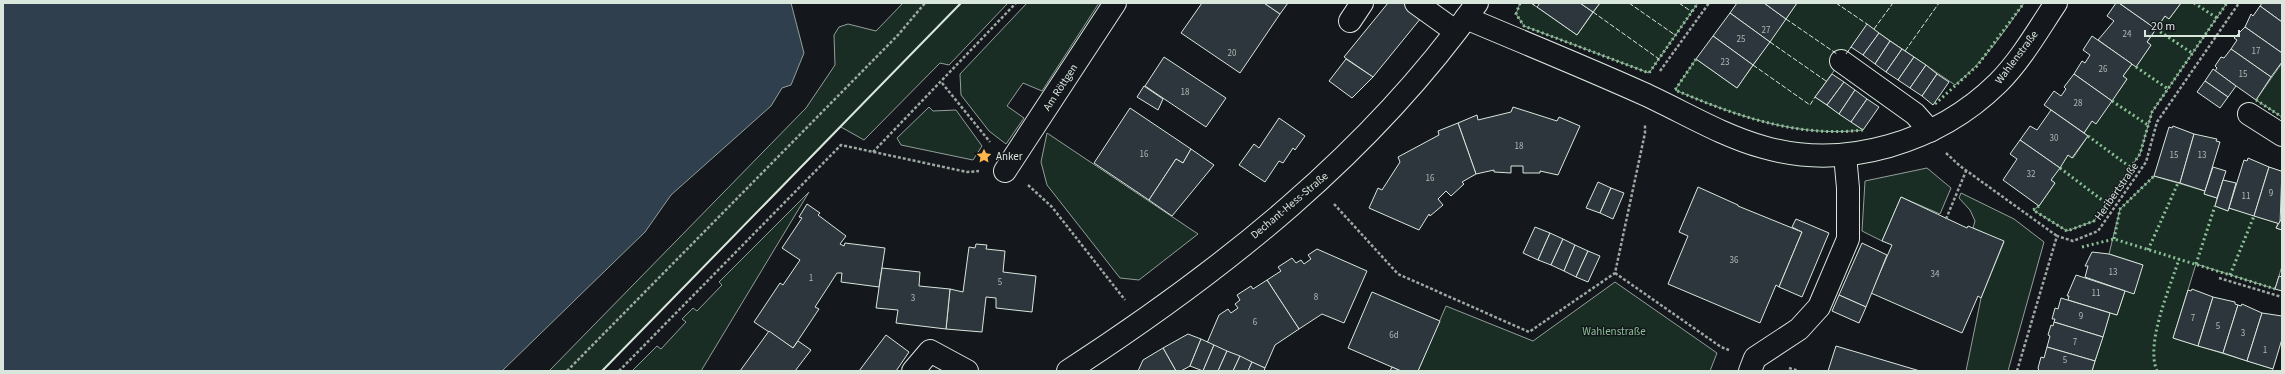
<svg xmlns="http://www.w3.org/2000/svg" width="2285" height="374" font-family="'Source Sans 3',sans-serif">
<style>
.green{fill:#1a2d24;stroke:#939e99}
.water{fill:#2f3f4d;stroke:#939e99}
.building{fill:#2c363c;stroke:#d8e6dc}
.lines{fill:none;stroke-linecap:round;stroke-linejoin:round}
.minor-casing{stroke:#d8e6dc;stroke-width:24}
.path{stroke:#9da8a2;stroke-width:2.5;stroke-dasharray:3 2;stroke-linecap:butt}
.minor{stroke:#14181c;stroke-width:22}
.hedge{stroke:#8ac095;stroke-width:3;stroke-dasharray:2 3;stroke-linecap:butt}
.fence{stroke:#d8e6dc;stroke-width:1;stroke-dasharray:5 2;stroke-linecap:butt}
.wall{stroke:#d8e6dc;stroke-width:2}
.labels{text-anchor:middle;stroke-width:3;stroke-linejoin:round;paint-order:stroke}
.number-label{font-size:9px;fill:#adbab4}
.street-label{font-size:11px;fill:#d8e6dc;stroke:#14181c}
.poi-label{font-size:11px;fill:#d8e6dc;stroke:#14181c;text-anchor:start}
.park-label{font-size:11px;fill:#8ac095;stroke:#14181c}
</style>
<rect width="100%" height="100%" fill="#14181c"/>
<g class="green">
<path d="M903 3H1008L949 65 940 63 864 140 841 127 602 371H549L806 108 835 65 834 35 839 27 848 24 876 31Z"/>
<path d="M1027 3H1099L1042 91 1023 83 1007 106 1024 118 1006 144 989 131 961 95 960 74Z"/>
<path d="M1520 3H1531L1577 35 1600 3H1698L1649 73 1524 26 1516 14Z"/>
<path d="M1797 3H2024C2003 33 1984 62 1955 85L1867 25 1815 97 1863 130C1797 138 1734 115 1675 90L1696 59 1737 88Z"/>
<path d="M2181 3H2227L2152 112 2140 154 2094 221 2067 231 2033 210 2039 206 2055 183 2051 180 2068 155 2073 158 2088 136 2084 133 2092 121 2096 123 2127 79 2123 76 2132 64 2136 66 2151 45 2147 42 2165 16 2169 19Z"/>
<path d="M2282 63V117L2256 100Z"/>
<path d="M929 107 933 111 956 110 982 146 973 160 901 145 897 138Z"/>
<path d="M1047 133 1198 234 1139 280 1120 278 1047 185 1041 162Z"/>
<path d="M1927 168 1951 188 1940 214 1901 197 1882 241 1862 231 1865 181Z"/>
<path d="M2154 176 2205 191 2204 194 2217 198 2215 206 2228 211 2229 208 2278 223 2276 228 2282 230V266L2275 289 2196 264 2173 338 2273 369 2272 371H2092L2110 313 2117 315 2125 291 2143 265 2109 254 2120 209Z"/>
<path d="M809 192 701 371H632L657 346 661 349 686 322 682 319 693 308 697 311 722 285 719 282Z"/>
<path d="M1961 193 2014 219 2044 242 2008 371H1966L1981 298 2004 242 1973 228 1975 221 1970 210 1959 198Z"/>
<path d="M1615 282 1717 353 1710 371H1418L1446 306 1533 341Z"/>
</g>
<path class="water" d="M3 3H791L804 53 791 85 782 88 771 106 671 195 645 232 502 371H3Z"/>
<g class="building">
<path d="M1202 3H1264L1280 14 1240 73 1181 33Z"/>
<path d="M1264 3H1288L1280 14Z"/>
<path d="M1388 3H1403L1421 18 1373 77 1344 57Z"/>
<path d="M1540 3H1580L1593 12 1577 35 1537 7Z"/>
<path d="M1580 3H1600L1593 12Z"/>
<path d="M1737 3H1764L1786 19 1770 42 1730 13Z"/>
<path d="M1764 3H1797L1786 19Z"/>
<path d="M2116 3H2119L2156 29 2147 42 2151 45 2136 67 2098 40 2114 21 2107 16Z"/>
<path d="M2119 3H2181L2169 19 2165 16 2156 29Z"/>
<path d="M2262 3H2282V22L2260 6Z"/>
<path d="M2260 6 2282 22V53L2245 27 2251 14 2253 16Z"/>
<path d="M1730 13 1770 42 1753 65 1713 36Z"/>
<path d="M1867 24 1879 33 1863 55 1851 47Z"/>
<path d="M2245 27 2282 53V62L2271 77 2231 49 2237 40 2234 38Z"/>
<path d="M1879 33 1890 41 1875 64 1863 55Z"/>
<path d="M1713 36 1753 65 1737 88 1696 59Z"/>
<path d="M2092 36 2132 64 2123 76 2127 79 2112 101 2074 74 2082 61 2085 63 2090 55 2083 50Z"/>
<path d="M1890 41 1902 49 1886 72 1875 64Z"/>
<path d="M1902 49 1914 57 1898 80 1886 72Z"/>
<path d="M2231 49 2271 77 2256 100 2215 71 2217 68 2215 66 2221 57 2224 58Z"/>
<path d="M1164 57 1226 98 1206 127 1145 86Z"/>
<path d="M1914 57 1926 65 1910 88 1898 80Z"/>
<path d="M1346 59 1373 77 1352 98 1329 81Z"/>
<path d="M1926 65 1937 74 1922 96 1910 88Z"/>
<path d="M2213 69 2236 86 2228 97 2205 81Z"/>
<path d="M1832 74 1844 82 1827 105 1815 97Z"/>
<path d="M1937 74 1949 82 1933 105 1922 96Z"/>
<path d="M2074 74 2112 101 2096 124 2092 121 2084 133 2044 105 2054 91 2061 96 2066 89 2064 87Z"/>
<path d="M2205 81 2228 97 2220 108 2197 92Z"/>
<path d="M1844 82 1855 90 1839 114 1827 105Z"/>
<path d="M1144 86 1163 99 1158 110 1137 97Z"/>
<path d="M1855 90 1867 99 1851 122 1839 114Z"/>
<path d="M1867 99 1879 107 1863 130 1851 122Z"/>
<path d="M1513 107 1557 121 1559 117 1580 126 1558 175 1540 171V173H1523V166H1511V173L1494 172V170L1476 174 1458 123 1477 115 1478 120 1511 112Z"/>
<path d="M1130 108 1191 149 1183 163 1176 159 1149 200 1094 163Z"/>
<path d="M2051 110 2088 136 2072 158 2068 155 2060 168 2020 140 2030 126 2037 130Z"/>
<path d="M1279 118 1305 136 1295 150 1293 148 1283 163 1279 161 1265 182 1239 165 1254 144 1259 148Z"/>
<path d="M1458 123 1476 174 1462 182 1464 184 1451 196 1446 191 1438 199 1443 205 1430 216 1429 214 1419 230 1369 208 1378 188 1382 190 1400 162 1398 157 1439 135 1438 131Z"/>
<path d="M2173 126 2194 134 2180 183 2154 176 2169 127 2172 128Z"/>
<path d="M2194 134 2217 139 2216 141 2220 142 2205 191 2180 183Z"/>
<path d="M2020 140 2060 168 2051 180 2055 183 2039 206 2003 180 2017 159 2010 154Z"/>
<path d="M1191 149 1214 165 1172 216 1149 200 1176 159 1183 163Z"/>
<path d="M2248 158 2269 167 2254 216 2229 208 2244 160 2247 161Z"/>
<path d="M2213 167 2226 171 2217 198 2204 194Z"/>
<path d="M2269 167 2281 171 2282 169 2280 224 2254 216Z"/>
<path d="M2223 180 2236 183 2228 211 2215 206Z"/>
<path d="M1598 182 1611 188 1600 213 1586 208Z"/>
<path d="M1698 187 1738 205V206L1802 232 1779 287 1776 285 1760 323 1668 284 1688 236 1679 232Z"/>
<path d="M1611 188 1624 193 1613 219 1600 213Z"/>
<path d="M1901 197 1967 228 1968 226 2004 241 1981 298 1978 296 1962 333 1871 293 1892 245 1882 241Z"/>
<path d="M807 204 820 213 818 215 846 236 840 244 844 246 845 243 885 248 879 287 841 282 842 273H837L815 307 819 309 793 348 754 322 780 283 783 285 800 260 782 248 802 218 799 217Z"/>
<path d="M2282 218V230L2276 228Z"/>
<path d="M1796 219 1829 233 1802 297 1779 287 1802 232 1792 227Z"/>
<path d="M1535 227 1550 233 1538 260 1523 253Z"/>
<path d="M1550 233 1563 239 1551 265 1538 260Z"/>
<path d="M1563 239 1575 245 1564 271 1551 265Z"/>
<path d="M1862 243 1887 255 1866 307 1839 295Z"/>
<path d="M976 244 987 245 986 249 1005 251 1003 272 1036 276 1032 312 996 308V298L986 297 982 332 946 329 950 289 963 292 969 247 975 248Z"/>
<path d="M1575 245 1588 251 1576 277 1564 271Z"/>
<path d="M1317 249 1367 271 1344 323 1322 314 1299 329 1267 280 1281 271 1278 267 1292 258 1296 263 1301 260 1304 264 1311 259 1308 255Z"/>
<path d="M1588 251 1600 256 1588 282 1576 277Z"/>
<path d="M2092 252 2109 254 2143 265 2134 294 2085 277 2088 266H2085Z"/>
<path d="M882 268 920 272 919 286 950 289 946 329 896 323 898 310 876 308Z"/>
<path d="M2076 275 2125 291 2117 315 2068 300 2069 296H2067Z"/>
<path d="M2279 276 2282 277V291L2275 289Z"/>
<path d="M1267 280 1299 329 1275 345 1265 368 1207 343 1219 315 1228 309 1231 313 1238 308 1235 304 1240 300 1237 295 1251 286 1253 289Z"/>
<path d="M2192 289 2213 297 2198 346 2173 338 2188 290 2191 291Z"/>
<path d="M1372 292 1440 321 1418 371H1401L1348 348Z"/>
<path d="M1839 295 1866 307 1859 323 1832 311Z"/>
<path d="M2213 297 2235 302V304L2238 305 2223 353 2198 346Z"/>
<path d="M2061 298 2110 313 2103 337 2054 322 2055 319H2052L2055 308 2058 309Z"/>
<path d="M2242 304 2262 313 2247 361 2223 353 2238 305 2241 306Z"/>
<path d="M2262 313 2282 316V339L2273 369 2247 361Z"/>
<path d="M2054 322 2103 337 2095 361 2047 347 2050 336 2048 335 2051 325 2053 326Z"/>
<path d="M769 331 793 348 798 341 811 350 795 371H740Z"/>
<path d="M1188 334 1201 339 1190 366 1181 371H1176L1163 348Z"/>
<path d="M886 335 909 352 896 371H859Z"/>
<path d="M1201 339 1214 345 1203 371 1190 366Z"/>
<path d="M1214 345 1227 351 1218 371H1203Z"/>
<path d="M1836 346 1920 371H1828Z"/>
<path d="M2047 347 2095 361 2092 371H2039L2038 368 2041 357 2044 358Z"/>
<path d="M1163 348 1176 371H1138L1143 360Z"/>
<path d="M1227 351 1240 356 1233 371H1218Z"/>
<path d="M1240 356 1252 362 1248 371H1233Z"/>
<path d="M1252 362 1265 368 1264 371H1248Z"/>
<path d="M1392 367 1401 371H1390Z"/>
</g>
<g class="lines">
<defs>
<g id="minor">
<path d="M1416 3 1455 31"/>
<path d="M1466 18C1525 43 1584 67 1642 93 1682 111 1720 135 1763 147 1845 171 1938 142 1998 83 2021 60 2038 30 2056 3"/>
<path d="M1350 21 1362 3"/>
<path d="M1841 61 1915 114 1930 131"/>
<path d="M2249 114 2282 135"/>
<path d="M1005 171 1115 3"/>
<path d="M913 371 930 351 967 371"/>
<path d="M1068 371C1222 271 1370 154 1477 3"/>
<path d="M1750 371 1755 358 1799 329 1819 307 1848 239V188L1845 155"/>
</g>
</defs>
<use href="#minor" class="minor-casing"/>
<g class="path">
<path d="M1660 71 1709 3"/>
<path d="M942 83 990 142"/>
<path d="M873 152 1016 3"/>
<path d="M1946 153 1960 166 2057 236"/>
<path d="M1028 185 1052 207 1125 300"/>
<path d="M1334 204 1398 274 1529 332 1615 273 1645 133V124"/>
<path d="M1946 219 1966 171"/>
<path d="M1615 273 1721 347 1729 350"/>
<path d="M2219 278 2282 297"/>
<path d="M1789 368 1799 371"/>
<path d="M567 371 898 35 925 3"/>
<path d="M619 371 841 145 967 172 979 171"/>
<path d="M2017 371 2057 236 2073 241 2098 231 2146 162 2157 122 2239 3"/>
</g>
<use href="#minor" class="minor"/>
<g class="hedge">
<path d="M1520 3 1516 14 1524 26 1649 73 1698 3"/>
<path d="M2194 3 2217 18"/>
<path d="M2156 29 2192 53"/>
<path d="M1696 59 1675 90C1734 115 1797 138 1863 130"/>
<path d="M2136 67 2168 89"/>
<path d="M2256 100 2282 117"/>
<path d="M2112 101 2148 125"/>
<path d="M1935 104 1977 66 2024 3"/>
<path d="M2088 136 2130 167"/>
<path d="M2060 168 2106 203"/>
<path d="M2039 206 2033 210 2067 231 2094 221 2140 154 2152 112 2227 3"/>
<path d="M2114 239 2120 209 2154 176"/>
<path d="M2082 247 2114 239 2275 289"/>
<path d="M2148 250 2178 183"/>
<path d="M2196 264 2215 206"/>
<path d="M2230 275 2254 216"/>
<path d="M2157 371C2145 343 2170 288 2179 259"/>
</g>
<g class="fence">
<path d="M1531 3 1537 7"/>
<path d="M1629 3 1675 35"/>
<path d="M1679 3 1692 12"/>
<path d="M1836 3 1867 24"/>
<path d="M1593 12 1659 59"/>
<path d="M1786 19 1837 54"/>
<path d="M1874 29 1893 3"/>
<path d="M1770 42 1826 81"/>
<path d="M1905 51 1939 3"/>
<path d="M1846 54 1851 47"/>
<path d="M1753 65 1810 105 1815 97"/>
</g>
<path class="wall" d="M602 371 961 3"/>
</g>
<defs>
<symbol id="sight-bare" viewBox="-9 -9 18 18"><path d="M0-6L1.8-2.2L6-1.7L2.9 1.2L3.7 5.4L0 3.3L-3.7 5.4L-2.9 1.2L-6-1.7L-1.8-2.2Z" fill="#ffb74d" stroke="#14181c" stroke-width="2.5" paint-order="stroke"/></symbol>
</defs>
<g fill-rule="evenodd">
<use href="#sight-bare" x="973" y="145" width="22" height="22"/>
</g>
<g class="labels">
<g class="number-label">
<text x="1766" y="33">27</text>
<text x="2127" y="37">24</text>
<text x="1741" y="42">25</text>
<text x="2256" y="54">17</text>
<text x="1232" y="56">20</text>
<text x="1725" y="65">23</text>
<text x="2103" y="72">26</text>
<text x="2243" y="77">15</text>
<text x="1185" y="95">18</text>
<text x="2078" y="106">28</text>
<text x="2054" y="141">30</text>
<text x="1519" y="149">18</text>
<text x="1144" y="157">16</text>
<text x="2174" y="158">15</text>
<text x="2202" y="158">13</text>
<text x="2031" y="177">32</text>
<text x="1430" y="181">16</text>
<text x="2271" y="196">9</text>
<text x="2246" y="199">11</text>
<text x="1734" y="263">36</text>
<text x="2113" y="275">13</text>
<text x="1935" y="277">34</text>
<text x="811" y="281">1</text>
<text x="1000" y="285">5</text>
<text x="2096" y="296">11</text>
<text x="1316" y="300">8</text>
<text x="913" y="301">3</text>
<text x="2081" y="319">9</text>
<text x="2193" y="321">7</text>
<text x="1255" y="325">6</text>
<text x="2218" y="329">5</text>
<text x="2243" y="336">3</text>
<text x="1394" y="338">6d</text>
<text x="2075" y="345">7</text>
<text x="2265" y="353">1</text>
<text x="2065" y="363">5</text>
</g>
<g class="street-label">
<text transform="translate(2016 57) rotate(-53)" y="4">Wahlenstraße</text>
<text transform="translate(1060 87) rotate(-57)" y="4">Am Röttgen</text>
<text transform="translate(2116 191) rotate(-55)" y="4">Heribertstraße</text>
<text transform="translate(1289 205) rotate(-40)" y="4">Dechant-Hess-Straße</text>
</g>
<g class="poi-label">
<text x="996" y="160">Anker</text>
</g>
<g class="park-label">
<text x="1614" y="335">Wahlenstraße</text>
</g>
</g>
<rect width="2285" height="374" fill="none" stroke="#d8e6dc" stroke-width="8"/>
<path d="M2145 30v6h94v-6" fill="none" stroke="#d8e6dc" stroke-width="2"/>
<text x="2151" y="30" font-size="12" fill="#d8e6dc" stroke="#14181c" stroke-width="3" paint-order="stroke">20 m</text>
</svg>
